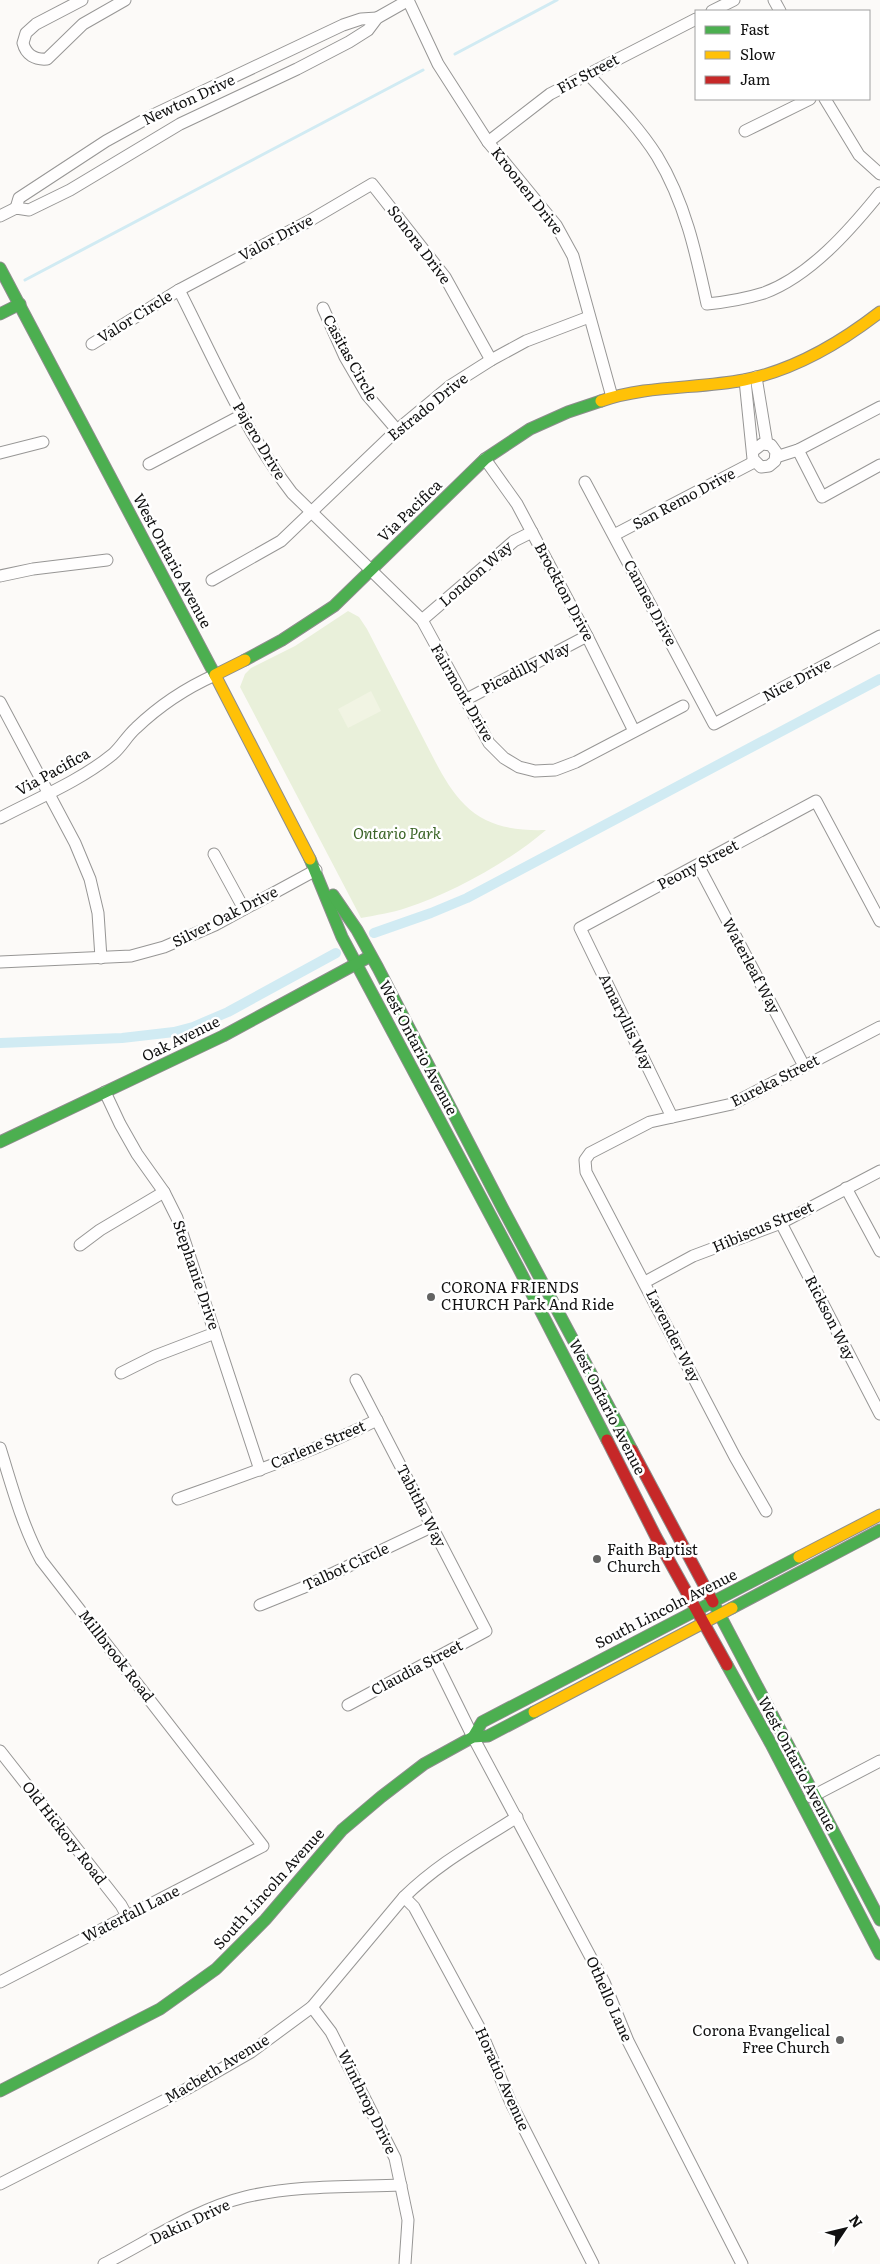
<svg xmlns="http://www.w3.org/2000/svg" width="880" height="2264" font-family="Literata,serif">
<style>
.park{fill:#e9f0da}
.pitch{fill:#f1f4e3}
.lines{fill:none;stroke-linecap:round;stroke-linejoin:round}
.stream{stroke:#d1ebf3;stroke-width:3}
.canal{stroke:#d1ebf3;stroke-width:10}
.street-casing{stroke:#979695;stroke-width:13}
.fast-casing{stroke:#8d8d8c;stroke-width:13}
.slow-casing{stroke:#8d8d8c;stroke-width:13}
.jam-casing{stroke:#8d8d8c;stroke-width:13}
.street{stroke:#fffefe;stroke-width:11}
.fast{stroke:#4caf50;stroke-width:11}
.slow{stroke:#ffc107;stroke-width:11}
.jam{stroke:#c62828;stroke-width:11}
.poi-dot{fill:#636362;stroke:#fff;stroke-width:2}
.labels{text-anchor:middle;stroke-width:5;stroke-linejoin:round;paint-order:stroke}
.street-label{font-size:15px;fill:#111;stroke:#fff}
.park-label{font-size:15px;font-style:italic;fill:#3a6426;stroke:#fff}
.poi-label{font-size:15px;fill:#111;stroke:#fff;text-anchor:start}
</style>
<rect width="100%" height="100%" fill="#fcfaf8"/>
<path class="park" d="M348 611 359 617 367 629C385 664 403 699 421 734 434 758 445 785 465 805 486 827 517 831 546 830 510 861 451 894 406 908 392 913 376 915 361 918L240 687 245 674 251 668 295 646Z"/>
<path class="pitch" d="M371 691 381 711 348 728 338 709Z"/>
<g class="lines">
<g class="stream">
<path d="M455 54 557 0"/>
<path d="M25 280 423 70"/>
</g>
<g class="canal">
<path d="M374 933 431 913 467 898 880 679"/>
<path d="M0 1043 122 1038 174 1032 193 1027 228 1012 336 953"/>
</g>
<defs>
<g id="street">
<path d="M82 0 36 24 26 33 23 43C26 55 35 60 47 59L83 24 125 0"/>
<path d="M408 0 438 64 488 142 556 225 573 256 612 397"/>
<path d="M774 0 780 11"/>
<path d="M712 11 734 0"/>
<path d="M588 74C612 100 638 126 657 156 685 202 696 253 707 304 727 302 745 299 764 293 810 276 850 230 880 193"/>
<path d="M825 99 859 155 880 174"/>
<path d="M745 131 810 99"/>
<path d="M488 142 550 94 696 19"/>
<path d="M16 208 19 198 106 141 155 114 343 25 361 19 377 18"/>
<path d="M0 216 16 208 29 210 70 190 180 124 297 69 349 42 368 30 377 18 407 1"/>
<path d="M179 290C214 359 245 432 292 493L422 620 489 743 504 758 519 767 535 771 555 770 576 762 683 706"/>
<path d="M323 308 345 357 367 395 397 430"/>
<path d="M92 344 179 290 309 221 372 184 445 277 491 360"/>
<path d="M756 377 767 444"/>
<path d="M745 380 753 459 761 467 769 466 775 461 776 452 771 445 762 444 753 451"/>
<path d="M798 450 822 497 880 465"/>
<path d="M0 453 43 442"/>
<path d="M776 457 798 450 880 407"/>
<path d="M485 459 517 504 587 636 634 731"/>
<path d="M149 464 242 415"/>
<path d="M585 482 714 724 880 636"/>
<path d="M614 535 754 462"/>
<path d="M0 576 33 569 107 560"/>
<path d="M212 580 281 541 397 430 450 386 491 360 526 341 589 317"/>
<path d="M422 620 514 541 532 532"/>
<path d="M465 700 587 636"/>
<path d="M0 702 75 843 90 879 98 913 101 958"/>
<path d="M0 818C38 798 80 781 113 754 122 746 127 736 136 728 159 706 186 688 215 675"/>
<path d="M214 854 244 909"/>
<path d="M698 865 804 1066"/>
<path d="M0 962 131 956 164 947 215 925 316 870"/>
<path d="M105 1092 120 1124 137 1154 164 1192 177 1218 260 1470"/>
<path d="M672 1117 580 928 816 801 880 921"/>
<path d="M846 1188 880 1251"/>
<path d="M781 1223 880 1414"/>
<path d="M80 1245 100 1230 164 1192"/>
<path d="M645 1282 693 1256 781 1223 880 1171"/>
<path d="M121 1373 155 1356 215 1333"/>
<path d="M0 1448C12 1486 22 1525 41 1560L263 1846 0 1982"/>
<path d="M178 1499C245 1475 313 1452 377 1420"/>
<path d="M766 1511 735 1457 586 1172 585 1160 590 1153 650 1122 732 1104 880 1027"/>
<path d="M260 1605 302 1588 431 1527"/>
<path d="M434 1658 473 1737 604 1982 628 2041 742 2264"/>
<path d="M348 1705 486 1631 356 1380"/>
<path d="M0 1751 121 1905 127 1916"/>
<path d="M811 1797 880 1761"/>
<path d="M404 1897 414 1907 479 2027 511 2103 593 2264"/>
<path d="M312 2007 331 2032 395 2158 408 2220 405 2264"/>
<path d="M0 2184 183 2091 251 2052 312 2007 404 1897C440 1862 475 1844 517 1817"/>
<path d="M104 2264C149 2241 196 2209 245 2197 295 2185 350 2187 401 2185"/>
</g>
<g id="fast">
<path d="M0 268 215 675"/>
<path d="M0 314 20 304"/>
<path d="M245 660 282 640 334 606 485 459 530 429 568 412 601 401"/>
<path d="M310 859 342 937 518 1267 607 1440"/>
<path d="M333 895 357 930 378 968 502 1207 632 1450"/>
<path d="M0 1142 223 1036 367 958"/>
<path d="M713 1602 880 1920"/>
<path d="M732 1608 880 1530"/>
<path d="M727 1665 771 1744 880 1954"/>
<path d="M473 1737 482 1722 799 1557"/>
<path d="M0 2091 160 2009 216 1969 265 1920 342 1830 381 1797 424 1764 473 1737 488 1736 534 1712"/>
</g>
<g id="slow">
<path d="M601 401C647 385 697 389 744 380 795 370 840 343 880 312"/>
<path d="M245 660 215 675 310 859"/>
<path d="M799 1557 880 1515"/>
<path d="M534 1712 732 1608"/>
</g>
<g id="jam">
<path d="M607 1440 656 1537 727 1665"/>
<path d="M632 1450 713 1602"/>
</g>
</defs>
<use href="#street" class="street-casing"/>
<use href="#fast" class="fast-casing"/>
<use href="#slow" class="slow-casing"/>
<use href="#jam" class="jam-casing"/>
<use href="#street" class="street"/>
<use href="#fast" class="fast"/>
<use href="#slow" class="slow"/>
<use href="#jam" class="jam"/>
</g>
<g class="poi-dot">
<circle cx="431" cy="1297" r="5"/>
<circle cx="597" cy="1559" r="5"/>
<circle cx="840" cy="2040" r="5"/>
</g>
<g class="labels">
<g class="street-label">
<text transform="translate(588 74) rotate(-28)" y="5">Fir Street</text>
<text transform="translate(189 100) rotate(-25)" y="5">Newton Drive</text>
<text transform="translate(527 191) rotate(52)" y="5">Kroonen Drive</text>
<text transform="translate(276 238) rotate(-28)" y="5">Valor Drive</text>
<text transform="translate(419 245) rotate(53)" y="5">Sonora Drive</text>
<text transform="translate(135 317) rotate(-32)" y="5">Valor Circle</text>
<text transform="translate(350 358) rotate(61)" y="5">Casitas Circle</text>
<text transform="translate(428 407) rotate(-39)" y="5">Estrado Drive</text>
<text transform="translate(259 441) rotate(59)" y="5">Pajero Drive</text>
<text transform="translate(684 499) rotate(-28)" y="5">San Remo Drive</text>
<text transform="translate(410 511) rotate(-44)" y="5">Via Pacifica</text>
<text transform="translate(172 561) rotate(62)" y="5">West Ontario Avenue</text>
<text transform="translate(476 574) rotate(-41)" y="5">London Way</text>
<text transform="translate(564 592) rotate(62)" y="5">Brockton Drive</text>
<text transform="translate(650 603) rotate(62)" y="5">Cannes Drive</text>
<text transform="translate(526 668) rotate(-27)" y="5">Picadilly Way</text>
<text transform="translate(797 680) rotate(-28)" y="5">Nice Drive</text>
<text transform="translate(462 693) rotate(60)" y="5">Fairmont Drive</text>
<text transform="translate(53 772) rotate(-29)" y="5">Via Pacifica</text>
<text transform="translate(698 865) rotate(-28)" y="5">Peony Street</text>
<text transform="translate(225 917) rotate(-27)" y="5">Silver Oak Drive</text>
<text transform="translate(751 966) rotate(62)" y="5">Waterleaf Way</text>
<text transform="translate(626 1022) rotate(64)" y="5">Amaryllis Way</text>
<text transform="translate(181 1039) rotate(-26)" y="5">Oak Avenue</text>
<text transform="translate(418 1048) rotate(62)" y="5">West Ontario Avenue</text>
<text transform="translate(775 1081) rotate(-27)" y="5">Eureka Street</text>
<text transform="translate(763 1227) rotate(-23)" y="5">Hibiscus Street</text>
<text transform="translate(196 1275) rotate(71)" y="5">Stephanie Drive</text>
<text transform="translate(830 1318) rotate(63)" y="5">Rickson Way</text>
<text transform="translate(673 1336) rotate(63)" y="5">Lavender Way</text>
<text transform="translate(607 1407) rotate(63)" y="5">West Ontario Avenue</text>
<text transform="translate(318 1445) rotate(-23)" y="5">Carlene Street</text>
<text transform="translate(421 1506) rotate(63)" y="5">Tabitha Way</text>
<text transform="translate(346 1567) rotate(-25)" y="5">Talbot Circle</text>
<text transform="translate(666 1609) rotate(-27)" y="5">South Lincoln Avenue</text>
<text transform="translate(116 1656) rotate(52)" y="5">Millbrook Road</text>
<text transform="translate(417 1668) rotate(-28)" y="5">Claudia Street</text>
<text transform="translate(797 1764) rotate(62)" y="5">West Ontario Avenue</text>
<text transform="translate(64 1833) rotate(52)" y="5">Old Hickory Road</text>
<text transform="translate(269 1889) rotate(-48)" y="5">South Lincoln Avenue</text>
<text transform="translate(131 1914) rotate(-27)" y="5">Waterfall Lane</text>
<text transform="translate(609 1999) rotate(66)" y="5">Othello Lane</text>
<text transform="translate(217 2069) rotate(-31)" y="5">Macbeth Avenue</text>
<text transform="translate(502 2079) rotate(66)" y="5">Horatio Avenue</text>
<text transform="translate(367 2102) rotate(64)" y="5">Winthrop Drive</text>
<text transform="translate(190 2222) rotate(-25)" y="5">Dakin Drive</text>
</g>
<g class="park-label">
<text x="397" y="839">Ontario Park</text>
</g>
<g class="poi-label">
<text x="441" y="1293">CORONA FRIENDS<tspan x="441" dy="17">CHURCH Park And Ride</tspan></text>
<text x="607" y="1555">Faith Baptist<tspan x="607" dy="17">Church</tspan></text>
<text x="830" y="2036" text-anchor="end">Corona Evangelical<tspan x="830" dy="17">Free Church</tspan></text>
</g>
</g>
<rect x="695" y="10" width="175" height="90" fill="#ffffff" stroke="#a0a0a0"/>
<rect x="705" y="26" width="25" height="8" fill="#4caf50" stroke="#a0a0a0"/>
<text x="740" y="35" font-size="15" fill="#111111">Fast</text>
<rect x="705" y="51" width="25" height="8" fill="#ffc107" stroke="#a0a0a0"/>
<text x="740" y="60" font-size="15" fill="#111111">Slow</text>
<rect x="705" y="76" width="25" height="8" fill="#c62828" stroke="#a0a0a0"/>
<text x="740" y="85" font-size="15" fill="#111111">Jam</text>
<g transform="translate(845 2229) rotate(55)" stroke="#ffffff" stroke-width="4" paint-order="stroke">
<path d="M0-4L9 19L0 12L-9 19Z" fill="#111111"/>
<text y="-8" font-size="14" font-weight="bold" text-anchor="middle" fill="#111111">N</text>
</g>
</svg>
